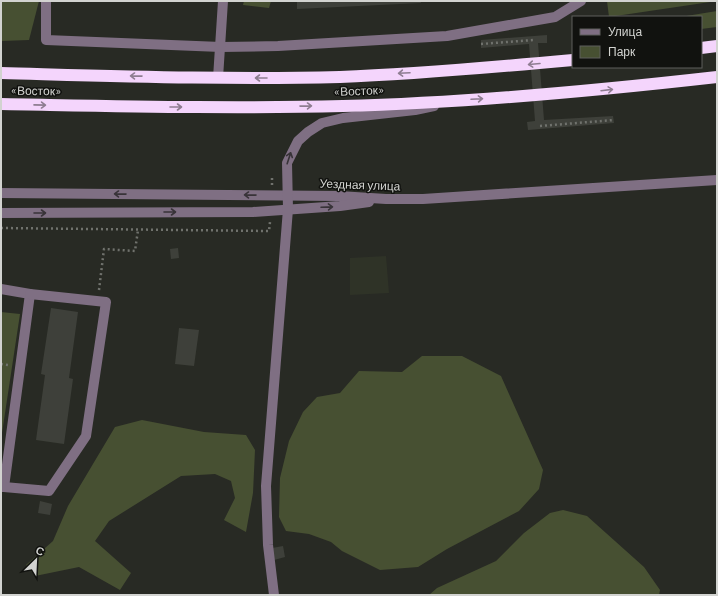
<svg xmlns="http://www.w3.org/2000/svg" width="718" height="596" font-family="Barlow,sans-serif">
<style>
.built{fill:#2f3327}
.green{fill:#475032}
.building{fill:#3e403a}
.lines{fill:none;stroke-linecap:round;stroke-linejoin:round}
.path{stroke:#70726d;stroke-width:2.5;stroke-dasharray:2 3;stroke-linecap:butt}
.minor{stroke:#7f6f83;stroke-width:10}
.highway{stroke:#f4d5fc;stroke-width:12}
.oneway{stroke:#8e7d91}
.oneway2{stroke:#383338}
.labels{text-anchor:middle;stroke-width:3;stroke-linejoin:round;paint-order:stroke}
.street-label{font-size:12px;fill:#d2d3d0;stroke:#11120f}
</style>
<rect width="100%" height="100%" fill="#282a24"/>
<path class="built" d="M386 256 389 293 350 295V258Z"/>
<g class="green">
<path d="M1 1H39L29 40 1 41Z"/>
<path d="M244 1H271L269 8 243 5Z"/>
<path d="M607 1H717L609 17Z"/>
<path d="M717 11V27L701 29V17H680Z"/>
<path d="M1 312 20 314 2 433H1Z"/>
<path d="M422 356H462L501 376 543 470 539 489 519 511 447 549 418 567 380 570 342 551 331 542 309 534 286 531 279 517 280 478 289 441 303 412 317 397 340 393 359 371 402 372Z"/>
<path d="M142 420 204 432 246 435 255 450 253 493 246 532 224 520 235 498 231 481 215 474 181 476 109 521 95 541 131 573 120 590 79 567 35 576 26 565 53 541 68 506 115 427Z"/>
<path d="M563 510 587 516 644 567 660 590 659 595H429L437 588 496 561 524 533 550 513Z"/>
</g>
<g class="building">
<path d="M297 1H420L421 3 297 9Z"/>
<path d="M547 35V43H538L544 120 613 116 614 123 528 130 527 122 535 121 529 44 481 48V40Z"/>
<path d="M178 248 179 258 171 259 170 249Z"/>
<path d="M51 308 78 312 69 378 73 379 64 444 36 440 45 375 41 374Z"/>
<path d="M179 328 199 330 194 366 175 364Z"/>
<path d="M40 501 52 504 50 515 38 513Z"/>
<path d="M283 546 285 557 274 560 272 548Z"/>
</g>
<g class="lines">
<g class="path">
<path d="M481 44 534 40"/>
<path d="M540 126 614 120"/>
<path d="M272 185V175"/>
<path d="M1 228 269 231 270 222"/>
<path d="M99 290 104 249 135 251 138 230"/>
<path d="M1 364 8 365V367"/>
</g>
<g class="minor">
<path d="M46 1V40L221 47 278 46 447 36 555 17 581 1"/>
<path d="M218 78 223 1"/>
<path d="M1 193 339 196 386 199H423L717 180"/>
<path d="M1 213 253 212 340 206 369 202"/>
<path d="M1 289 30 294 4 487H1"/>
<path d="M4 487 49 491 86 436 106 302 30 294"/>
<path d="M274 595 268 545 266 486 288 209 287 163 298 141 308 132 322 123 343 118 415 110 434 106"/>
</g>
<g class="highway">
<path d="M701 48 717 46"/>
<path d="M1 73C114 76 227 80 340 77 418 74 496 67 573 60"/>
<path d="M1 104C115 106 229 109 343 106 468 103 593 91 717 77"/>
</g>
</g>
<defs><path id="oneway-shaft" d="M-6 0H5M1.5-3L5.5 0L1.5 3" fill="none" stroke-width="1.6" stroke-linecap="round" stroke-linejoin="round"/></defs>
<g class="oneway">
<use href="#oneway-shaft" transform="translate(534 64) rotate(175)"/>
<use href="#oneway-shaft" transform="translate(404 73) rotate(177)"/>
<use href="#oneway-shaft" transform="translate(136 76) rotate(-179)"/>
<use href="#oneway-shaft" transform="translate(261 78) rotate(-180)"/>
<use href="#oneway-shaft" transform="translate(607 90) rotate(-7)"/>
<use href="#oneway-shaft" transform="translate(477 99) rotate(-3)"/>
<use href="#oneway-shaft" transform="translate(40 105) rotate(1)"/>
<use href="#oneway-shaft" transform="translate(306 106) rotate(-1)"/>
<use href="#oneway-shaft" transform="translate(176 107)"/>
</g>
<g class="oneway2">
<use href="#oneway-shaft" transform="translate(289 158) rotate(-72)"/>
<use href="#oneway-shaft" transform="translate(120 194) rotate(-179)"/>
<use href="#oneway-shaft" transform="translate(250 195) rotate(-179)"/>
<use href="#oneway-shaft" transform="translate(327 207) rotate(-2)"/>
<use href="#oneway-shaft" transform="translate(170 212)"/>
<use href="#oneway-shaft" transform="translate(40 213)"/>
</g>
<g class="labels">
<g class="street-label">
<text transform="translate(36 91) rotate(1)" y="4">«Восток»</text>
<text transform="translate(359 91) rotate(-2)" y="4">«Восток»</text>
<text transform="translate(360 185) rotate(2)" y="4">Уездная улица</text>
</g>
</g>
<rect width="718" height="596" fill="none" stroke="#d2d3d0" stroke-width="4"/>
<rect x="572" y="16" width="130" height="52" fill="#11120f" stroke="#5e5f5c"/>
<rect x="580" y="29" width="20" height="6" fill="#7f6f83" stroke="#5e5f5c"/>
<text x="608" y="36" font-size="12" fill="#d2d3d0">Улица</text>
<rect x="580" y="46" width="20" height="12" fill="#475032" stroke="#5e5f5c"/>
<text x="608" y="56" font-size="12" fill="#d2d3d0">Парк</text>
<g transform="translate(36 560) rotate(24)" stroke="#11120f" stroke-width="3" paint-order="stroke">
<path d="M0-3L7 15L0 10L-7 15Z" fill="#d2d3d0"/>
<text y="-6" font-size="11" font-weight="bold" text-anchor="middle" fill="#d2d3d0">С</text>
</g>
</svg>
